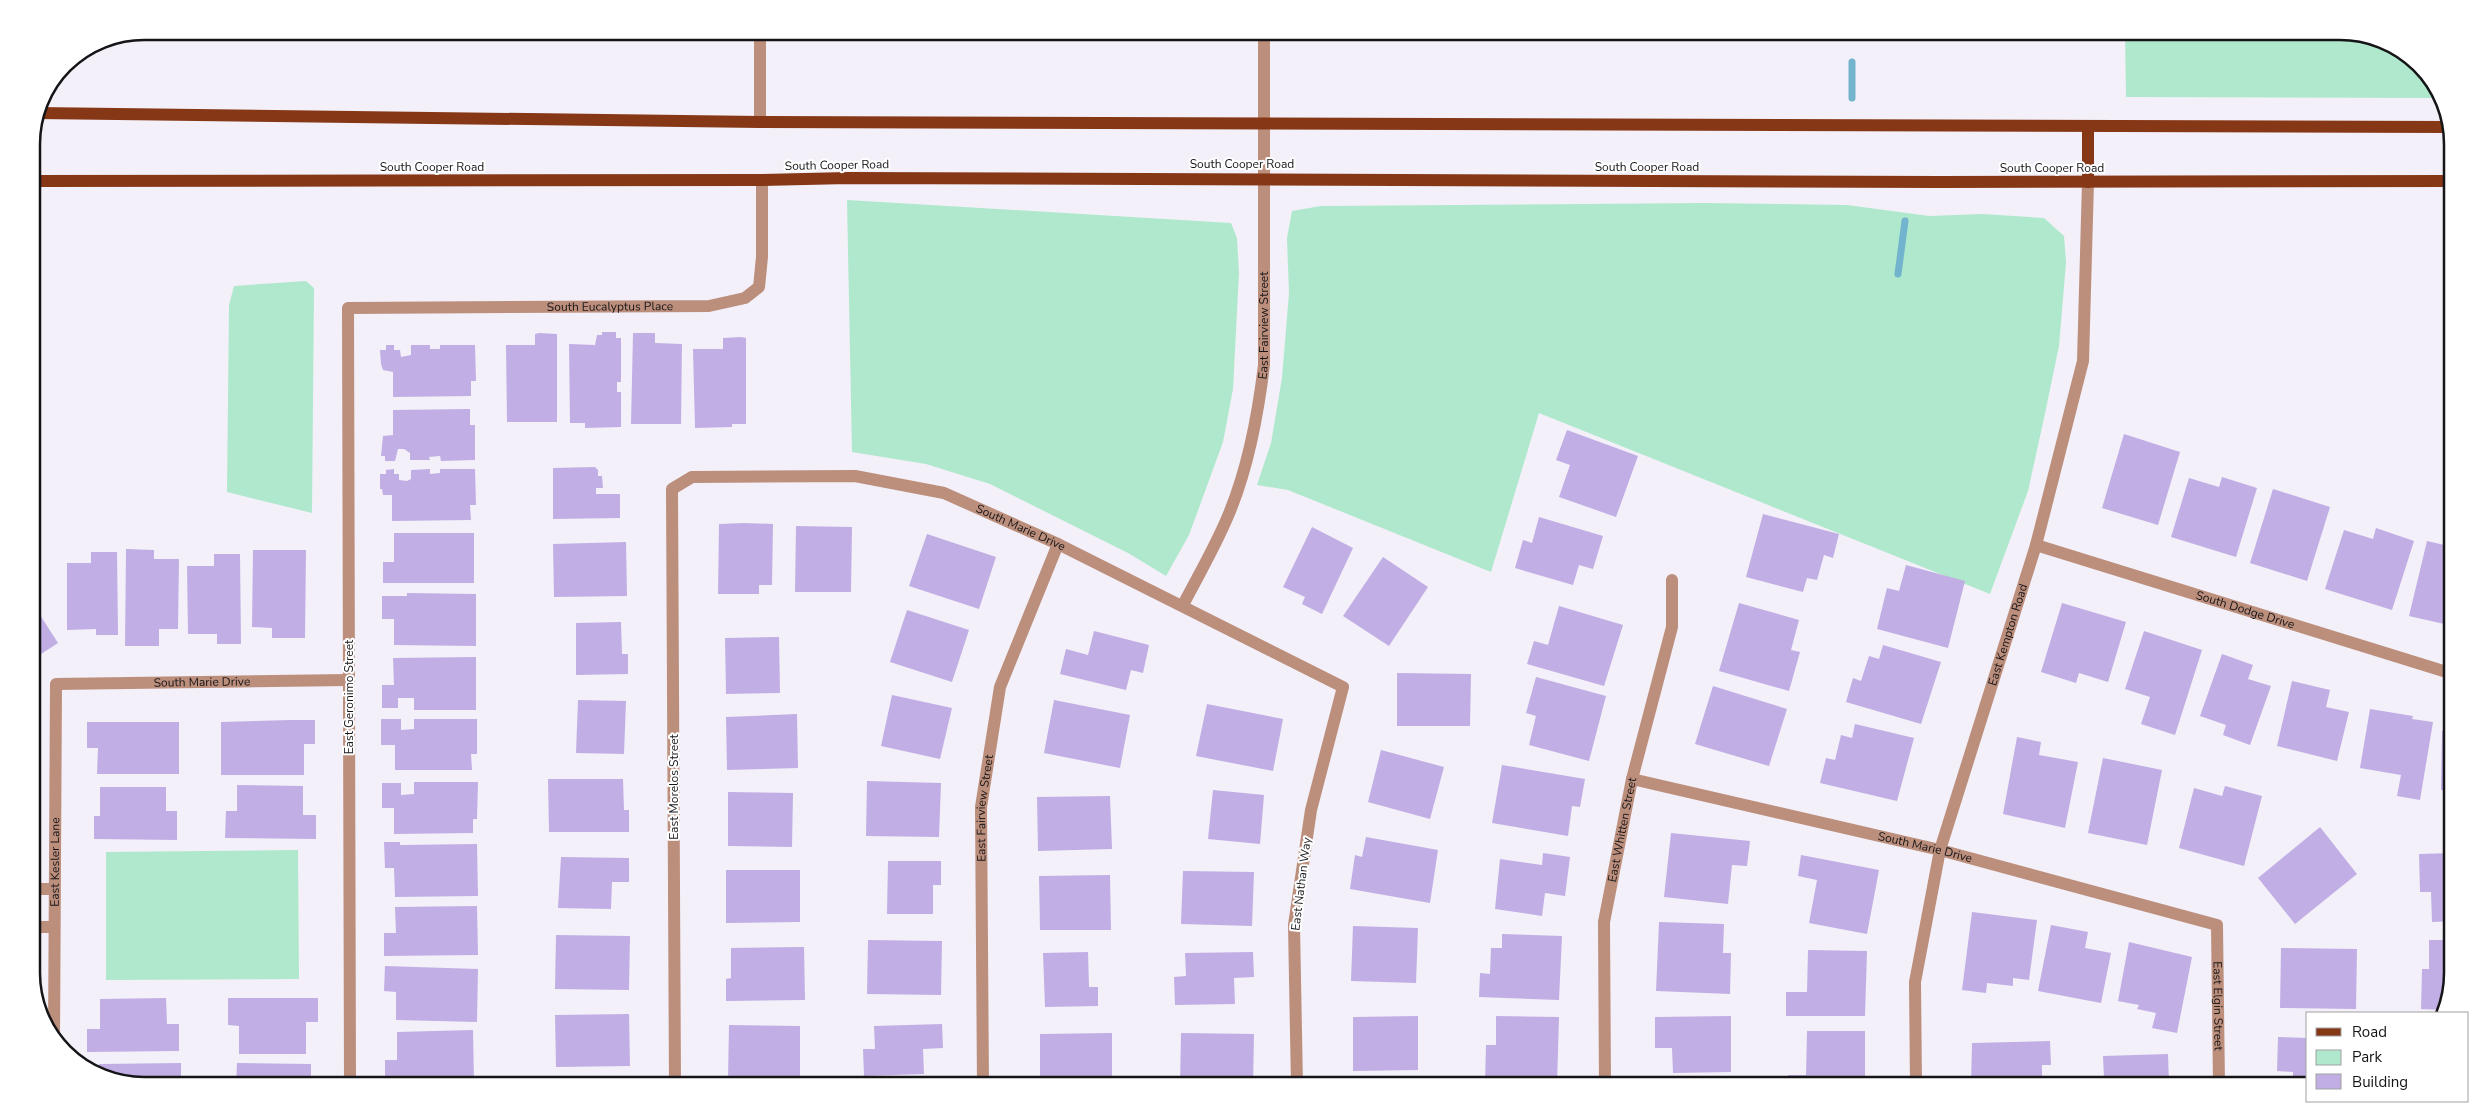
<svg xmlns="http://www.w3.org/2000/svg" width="2484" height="1117" font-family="'Nunito Sans',sans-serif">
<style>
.green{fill:#afe8cc}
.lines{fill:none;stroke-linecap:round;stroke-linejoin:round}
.stream{stroke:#72b3ce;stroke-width:7}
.building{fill:#c1aee4}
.minor{stroke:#bc8e7c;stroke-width:12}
.major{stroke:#863716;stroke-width:12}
.labels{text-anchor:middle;stroke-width:4;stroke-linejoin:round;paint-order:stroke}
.street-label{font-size:12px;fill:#151417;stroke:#fff}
.rim{fill:none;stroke:#151417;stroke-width:2.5}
</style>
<rect width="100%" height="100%" fill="#f3f0f9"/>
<g class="green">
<path d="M2125 31H2340L2384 40 2434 81 2439 98 2126 97Z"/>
<path d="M847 200 1231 223 1237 238 1239 273 1233 389 1223 442 1189 535 1166 576 1128 553 990 484 926 464 852 452Z"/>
<path d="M1705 203 1847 205 1929 216 1982 214 2044 218 2064 236 2066 262 2059 346 2044 418 2028 491 1990 594 1539 413 1491 572 1288 490 1257 485 1271 443 1282 378 1289 293 1287 238 1292 211 1321 206Z"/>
<path d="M306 281 314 288 312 513 227 492 229 305 234 286Z"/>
<path d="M298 850 299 979 106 980V852Z"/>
</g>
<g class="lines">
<g class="stream">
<path d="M1852 98V62"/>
<path d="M1898 274 1905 221"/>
</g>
</g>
<g class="building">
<rect x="1022" y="31" width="96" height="4"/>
<path d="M602 332H616V338H621V382H617V392H621V427L585 428V423H570L569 344 595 345 597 335H602Z"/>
<path d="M539 333 557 334V422H507L506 345H535V334Z"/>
<path d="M633 333H655V343L682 344 681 424H631Z"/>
<path d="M741 337 746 338V424H732V427L695 428 693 349H723V338Z"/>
<path d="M386 345H394V350H400L401 357 411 355V345H430V349H440V345H475L476 381H471V396L393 397V372L383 370 381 364 380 350H386Z"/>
<path d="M470 409V425H475V460L441 461 440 456 429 457 430 460H410V453L404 449H398L395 461H385V456H381L383 436 393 435V410Z"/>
<path d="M1567 430 1638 456 1616 517 1559 497 1570 465 1556 460Z"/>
<path d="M2124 434 2180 452 2158 525 2102 508Z"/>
<path d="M595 467 598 470V476H602L603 488H596V494H620V518L553 519V468Z"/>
<path d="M394 469V474H399V480L407 481 411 479V470L430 469V474L440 473V469H475L476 505H470L471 520 392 521V495H383L382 489H380V474H386V470Z"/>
<path d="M2222 477 2257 488 2236 557 2171 537 2189 478 2219 487Z"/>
<path d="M2273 489 2330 507 2307 581 2250 563Z"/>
<path d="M1763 514 1839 534 1833 558 1824 555 1817 580 1807 578 1803 592 1746 577Z"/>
<path d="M1539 517 1603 536 1593 569 1579 565 1573 585 1515 568 1523 540 1532 543Z"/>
<path d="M744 523 773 524 772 585H759V594H718L719 524Z"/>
<path d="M796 526 852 527 851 592H795Z"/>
<path d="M1312 527 1353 548 1322 614 1302 604 1305 597 1283 587Z"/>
<path d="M2376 528 2414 541 2392 610 2325 589 2344 530 2373 539Z"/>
<path d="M394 533H474V583H383V562H394Z"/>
<path d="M927 534 996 557 979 609 909 586Z"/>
<path d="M2427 541 2453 547V626L2409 616Z"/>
<path d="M626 542 627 596 554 597 553 544Z"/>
<path d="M126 549 154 550V559H179L178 629H159V646H125Z"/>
<path d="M253 550H306L305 638H272V628L252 627Z"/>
<path d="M91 552H117L118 635H96V629L67 630V563H91Z"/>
<path d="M214 554H240L241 644H217V634H188L187 566H214Z"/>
<path d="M1383 557 1428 587 1389 646 1343 616Z"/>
<path d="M1906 565 1965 581 1948 648 1877 629 1887 588 1899 591Z"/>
<path d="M407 593 476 594V646L394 645V619H382V596H407Z"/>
<path d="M31 601 58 643 38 656 31 645Z"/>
<path d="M1739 603 1799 620 1791 650 1800 652 1789 691 1719 671Z"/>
<path d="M2062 603 2126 622 2108 682 2079 673 2076 683 2041 672Z"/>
<path d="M1559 606 1623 625 1604 686 1527 664 1534 641 1548 645Z"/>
<path d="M907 610 969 630 952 682 890 662Z"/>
<path d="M621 622 622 654H628V674L576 675V623Z"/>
<path d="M1094 631 1149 645 1143 673 1131 670 1126 690 1060 674 1066 649 1088 655Z"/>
<path d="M2144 631 2202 650 2175 735 2141 724 2150 697 2125 689Z"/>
<path d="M779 637 780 693 726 694 725 638Z"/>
<path d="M1883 645 1941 662 1921 724 1846 702 1853 678 1861 681 1869 656 1879 659Z"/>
<path d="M2222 654 2253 665 2248 679 2271 686 2250 745 2223 735 2226 725 2200 716Z"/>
<path d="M476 657V710H414V698H398V708H382V685H394L393 658Z"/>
<path d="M1397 673 1471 674 1470 726H1397Z"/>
<path d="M1536 677 1606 696 1589 761 1529 745 1536 716 1526 713Z"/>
<path d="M2292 681 2330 690 2326 707 2349 712 2337 761 2277 746Z"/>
<path d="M1713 686 1787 709 1769 766 1695 744Z"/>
<path d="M892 695 952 708 940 759 881 746Z"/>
<path d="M578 700 626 701 624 754 576 753Z"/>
<path d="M1054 700 1130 715 1120 768 1044 753Z"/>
<path d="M1207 704 1283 719 1273 771 1196 756Z"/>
<path d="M2370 709 2413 716 2412 719 2433 722 2420 800 2397 796 2401 775 2360 768Z"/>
<path d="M797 714 798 768 727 770 726 717Z"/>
<path d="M381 719H401V730L414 729V719H477V754H471L472 770H395V745H381Z"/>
<path d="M291 720H315V744H304V775H221V722Z"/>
<path d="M87 722H179V774H97L98 748H87Z"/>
<path d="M1855 724 1914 738 1897 801 1820 783 1826 758 1835 760 1841 735 1852 738Z"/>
<path d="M2442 731H2453V790H2441Z"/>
<path d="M2017 737 2041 742 2039 755 2078 762 2065 828 2003 814Z"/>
<path d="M1381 750 1444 767 1430 819 1368 802Z"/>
<path d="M2103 758 2162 770 2147 845 2088 833Z"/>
<path d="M1502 765 1585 779 1580 807 1572 806 1568 836 1492 823Z"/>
<path d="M548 779H623L624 810H629V832H549Z"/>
<path d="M867 781 941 783 939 837 866 836Z"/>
<path d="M414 782H478L477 819H473V833L394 834V808H382V783H401V795L414 794Z"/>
<path d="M237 785 303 786V815H316V839L225 838 226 811H237Z"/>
<path d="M2225 786 2262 796 2244 866 2179 848 2194 788 2222 796Z"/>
<path d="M100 787H166V811H177V840L94 839V816H100Z"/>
<path d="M1213 790 1264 795 1260 844 1208 839Z"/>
<path d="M728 792 793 793 792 847 728 846Z"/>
<path d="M1110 796 1112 849 1038 851 1037 797Z"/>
<path d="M2320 827 2357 874 2295 924 2258 878Z"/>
<path d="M1671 833 1750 841 1747 866 1732 865 1728 904 1664 897Z"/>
<path d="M1366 837 1438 850 1430 903 1350 889 1355 855 1362 857Z"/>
<path d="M384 842H400V845L477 844 478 896 395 897 394 868H385Z"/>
<path d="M1543 853 1570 857 1565 896 1545 893 1542 916 1495 909 1500 859 1542 865Z"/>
<path d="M2453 853V921L2432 922 2431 892H2420L2419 854Z"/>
<path d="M1801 855 1879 870 1867 934 1809 923 1817 880 1798 876Z"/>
<path d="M561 857 629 858V882H612L611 909 558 908Z"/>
<path d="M888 861H941V885H933V914H887Z"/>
<path d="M726 870H800V922L726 923Z"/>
<path d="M1183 871 1254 872 1252 926 1181 924Z"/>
<path d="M1110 875 1111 930H1040L1039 876Z"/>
<path d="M477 906 478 955 384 956V933H396L395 907Z"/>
<path d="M1972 912 2037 920 2029 980 2013 978V986L1987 983 1986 993 1962 990Z"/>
<path d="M1659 922 1724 924 1723 953H1731L1730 994 1656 991Z"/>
<path d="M2051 925 2088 932 2085 948 2111 953 2101 1003 2038 991Z"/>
<path d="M1353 926 1418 928 1416 983 1351 981Z"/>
<path d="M1502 934 1562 936 1559 1000 1479 997 1480 973 1490 974 1491 948H1502Z"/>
<path d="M556 935 630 936 629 990 555 989Z"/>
<path d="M868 940 942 941 941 995 867 994Z"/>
<path d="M2429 940H2453V973L2445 1010 2421 1009 2422 969H2429Z"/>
<path d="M2129 942 2192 957 2177 1033 2152 1028 2156 1013 2137 1009 2139 1005 2118 1001Z"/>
<path d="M804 947 805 1000 726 1001V979L731 978V948Z"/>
<path d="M2281 948 2357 949 2356 1009 2280 1008Z"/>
<path d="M1808 950 1867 951 1865 1016H1786V992H1807Z"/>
<path d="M1088 952 1089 987H1098V1006L1045 1007 1043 953Z"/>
<path d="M1253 952 1254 977 1234 978 1235 1004 1175 1005 1174 977 1186 976 1185 953Z"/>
<path d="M385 966 478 969 477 1022 396 1020V992L384 991Z"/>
<path d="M166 998 167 1024H179V1051L87 1052V1029H100V999Z"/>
<path d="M228 998H318V1022H306V1054H239V1026L228 1025Z"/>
<path d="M629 1014 630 1066 556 1067 555 1015Z"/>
<path d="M1418 1016V1070L1353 1071V1017Z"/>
<path d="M1496 1016 1559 1017 1557 1084 1485 1083 1486 1045H1496Z"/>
<path d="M1731 1016V1072L1673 1073 1672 1048H1655V1017Z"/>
<path d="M942 1024 943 1048 923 1049 924 1074 864 1076 863 1049H875L874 1026Z"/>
<path d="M729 1025 800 1026V1080L728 1079Z"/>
<path d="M473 1030 474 1082 385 1084V1060H397V1032Z"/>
<path d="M1807 1031H1865V1086H1788V1075H1806Z"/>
<path d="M1112 1033V1086H1040V1034Z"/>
<path d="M1181 1033 1254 1034 1253 1086H1180Z"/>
<path d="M2278 1037 2308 1038V1086H2293V1072L2277 1071Z"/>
<path d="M2050 1041 2051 1065H2042V1086H1971L1972 1043Z"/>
<path d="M2168 1054 2169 1082 2181 1081 2182 1086H2121L2120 1078H2104L2103 1056Z"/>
<path d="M181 1063V1086H144L99 1076V1064Z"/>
<path d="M237 1063 311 1064V1085L236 1086Z"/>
</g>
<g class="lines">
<g class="minor">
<path d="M760 122V31"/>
<path id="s1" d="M2036 545 2453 674"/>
<path id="s2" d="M1183 605C1198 576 1215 547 1228 516 1248 469 1258 415 1264 365V31"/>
<path id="s3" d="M1632 779 1940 850 2217 925 2219 1086"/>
<path d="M32 889H54"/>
<path d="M32 927H54"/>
<path id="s4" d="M54 1040 56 684 349 680"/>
<path id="s5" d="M350 1086 348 308 709 306 745 298 759 287 762 257V180"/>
<path id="s6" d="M675 1086 672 489 692 477 855 476 944 493 1058 544 1343 687 1311 810 1294 925 1297 1086"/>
<path id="s7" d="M983 1086 981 807 1000 687 1058 544"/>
<path id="s8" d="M1605 1086 1604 922 1632 779 1672 627V580"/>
<path id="s9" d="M1916 1086 1915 982 1940 850 2036 545 2083 361 2088 182"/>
</g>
<g class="major">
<path d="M37 113 760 122 2449 127"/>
<path d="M31 181 762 180 848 178 1940 182 2453 181"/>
<path d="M2088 182V127"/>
</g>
</g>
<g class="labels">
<g class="street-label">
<text x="1242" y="168">South Cooper Road</text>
<text transform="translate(837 165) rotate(-1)" y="4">South Cooper Road</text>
<text x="432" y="171">South Cooper Road</text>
<text x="1647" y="171">South Cooper Road</text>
<text x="2052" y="172">South Cooper Road</text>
<text dy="4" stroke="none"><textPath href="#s5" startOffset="1040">South Eucalyptus Place</textPath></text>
<text dy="4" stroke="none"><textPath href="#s2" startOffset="295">East Fairview Street</textPath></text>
<text dy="4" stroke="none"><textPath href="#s6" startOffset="958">South Marie Drive</textPath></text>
<text dy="4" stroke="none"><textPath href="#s1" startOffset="219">South Dodge Drive</textPath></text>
<text dy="4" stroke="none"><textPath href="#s9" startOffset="464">East Kempton Road</textPath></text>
<text dy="4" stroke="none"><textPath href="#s4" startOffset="502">South Marie Drive</textPath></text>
<text transform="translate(349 697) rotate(-90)" y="4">East Geronimo Street</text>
<text transform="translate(674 787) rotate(-90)" y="4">East Morelos Street</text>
<text dy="4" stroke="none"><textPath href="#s7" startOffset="278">East Fairview Street</textPath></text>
<text dy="4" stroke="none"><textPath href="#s8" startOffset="258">East Whitten Street</textPath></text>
<text dy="4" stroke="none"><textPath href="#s3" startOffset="301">South Marie Drive</textPath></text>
<text dy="4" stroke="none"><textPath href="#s4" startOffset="178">East Kesler Lane</textPath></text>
<text transform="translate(1301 884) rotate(-83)" y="4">East Nathan Way</text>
<text dy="4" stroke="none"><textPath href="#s3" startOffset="684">East Elgin Street</textPath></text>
</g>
</g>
<path d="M0 0H2484V1117H0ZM144 40H2340A104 104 0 0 1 2444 144V973A104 104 0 0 1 2340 1077H144A104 104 0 0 1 40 973V144A104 104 0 0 1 144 40Z" fill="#fff" fill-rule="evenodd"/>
<path class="rim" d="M144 40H2340A104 104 0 0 1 2444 144V973A104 104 0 0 1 2340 1077H144A104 104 0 0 1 40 973V144A104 104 0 0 1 144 40Z"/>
<rect x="2306" y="1012" width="162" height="90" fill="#ffffff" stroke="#a1a1a2"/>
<rect x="2316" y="1028" width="25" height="8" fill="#863716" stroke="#a1a1a2"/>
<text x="2352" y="1037" font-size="15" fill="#151417">Road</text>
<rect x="2316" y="1050" width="25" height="15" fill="#afe8cc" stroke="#a1a1a2"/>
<text x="2352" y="1062" font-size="15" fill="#151417">Park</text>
<rect x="2316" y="1074" width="25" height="15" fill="#c1aee4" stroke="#a1a1a2"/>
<text x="2352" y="1087" font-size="15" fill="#151417">Building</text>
</svg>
